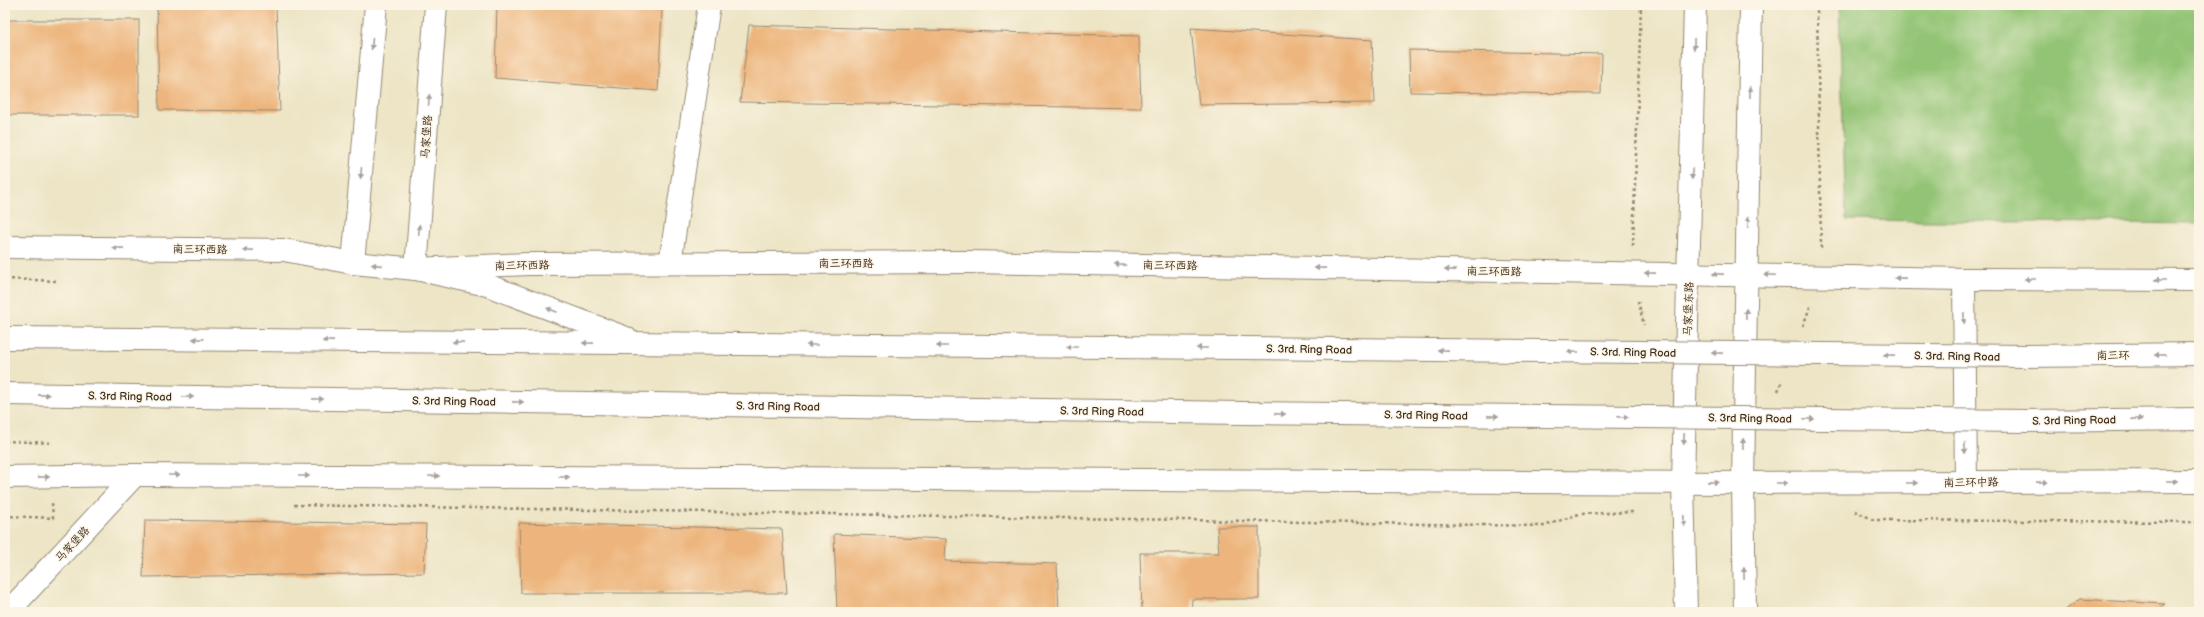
<svg xmlns="http://www.w3.org/2000/svg" width="2204" height="617" font-family="'Balsamiq Sans','LXGW WenKai TC',sans-serif">
<style>
.green{fill:#93c474;stroke:#677749}
.building{fill:#edb57d}
.lines{fill:none;stroke-linecap:round;stroke-linejoin:round}
.minor-casing{stroke:#948872;stroke-width:24}
.tertiary-casing{stroke:#948872;stroke-width:24}
.secondary-casing{stroke:#948872;stroke-width:24}
.trunk-casing{stroke:#948872;stroke-width:24}
.path{stroke:#948872;stroke-width:2.5;stroke-dasharray:3 3;stroke-linecap:butt}
.minor{stroke:#fff;stroke-width:22}
.tertiary{stroke:#fff;stroke-width:22}
.secondary{stroke:#fff;stroke-width:22}
.trunk{stroke:#fff;stroke-width:22}
.trunk-bridge-casing{stroke:#948872;stroke-width:24;stroke-linecap:butt}
.trunk-bridge{stroke:#fff;stroke-width:22}
.oneway{fill:#a79f9a}
.labels{text-anchor:middle;stroke-width:3;stroke-linejoin:round;paint-order:stroke}
.street-label{font-size:11px;fill:#3b2a1e;stroke:#fcf5e5}
</style>
<rect width="100%" height="100%" fill="#fcf5e5"/>
<filter id="ink" filterUnits="userSpaceOnUse"><feTurbulence type="fractalNoise" baseFrequency=".025" numOctaves="2"/><feDisplacementMap in="SourceGraphic" scale="8" xChannelSelector="R" yChannelSelector="G"/><feConvolveMatrix kernelMatrix="1 2 1 2 8 2 1 2 1" color-interpolation-filters="sRGB"/></filter>
<filter id="wash" filterUnits="userSpaceOnUse"><feTurbulence type="fractalNoise" baseFrequency=".012" numOctaves="4" result="noise"/><feDisplacementMap in="SourceGraphic" scale="16" xChannelSelector="R" yChannelSelector="G"/><feGaussianBlur stdDeviation="0.9" result="paint"/><feColorMatrix in="noise" values="0 0 0 0 0 0 0 0 0 0 0 0 0 0 0 0 0 1.4 0 .05"/><feComposite in="paint" operator="in"/></filter>
<g filter="url(#wash)">
<rect width="100%" height="100%" fill="#ede5c6"/>
<path class="green" d="M1839 5H2199V224L1846 220Z"/>
<g id="blocks">
<g class="building">
<path d="M157 5H276L280 111 159 110Z"/>
<path d="M497 5H586L662 10 658 91 495 78Z"/>
<rect x="5" y="20" width="134" height="95"/>
<path d="M749 25 1139 36 1141 108 740 102Z"/>
<path d="M1191 28 1372 40 1375 103 1199 105Z"/>
<path d="M1409 50 1602 54 1601 94 1410 92Z"/>
<path d="M145 520 426 524 424 573 143 577Z"/>
<path d="M519 523 782 529 787 593H521Z"/>
<path d="M1217 527H1259V599H1192L1191 612H1142L1140 553H1219Z"/>
<path d="M834 534 946 539 945 561 1057 564 1059 612H837Z"/>
<path d="M2080 599 2165 604 2157 612H2063Z"/>
</g>
</g>
</g>
<g filter="url(#ink)">
<use href="#blocks" fill-opacity="0" stroke="#948872" stroke-width="1"/>
<g class="lines">
<defs>
<path id="minor" d="M670 263 709 5"/>
<g id="tertiary">
<path d="M5 247 284 250 353 263 416 269 528 264 968 262 1964 279 2199 280"/>
<path d="M353 263 376 5"/>
<path d="M416 269 436 5"/>
<path d="M1964 279 1966 483"/>
<path d="M5 477 135 475 1743 483 2199 481"/>
</g>
<g id="secondary">
<path d="M8 612 135 475"/>
<path d="M1686 612 1683 482 1695 5"/>
<path d="M1745 612 1743 483 1751 5"/>
</g>
<g id="trunk">
<path d="M416 269 487 285 626 338"/>
<path d="M5 338 1241 348"/>
<path d="M2026 356 2199 354"/>
<path d="M5 394 1241 413"/>
<path d="M2028 421 2199 419"/>
</g>
</defs>
<use href="#minor" class="minor-casing"/>
<use href="#tertiary" class="tertiary-casing"/>
<use href="#secondary" class="secondary-casing"/>
<use href="#trunk" class="trunk-casing"/>
<g class="path">
<path d="M1817 5 1821 249"/>
<path d="M1633 246 1641 5"/>
<path d="M5 279 59 281"/>
<path d="M1638 301 1644 325"/>
<path d="M1803 326 1811 304"/>
<path d="M1778 391 1782 381"/>
<path d="M5 441 53 443"/>
<path d="M294 505 1544 526 1579 514 1633 512"/>
<path d="M1855 511 1874 520 2199 522"/>
<path d="M5 516 53 518 52 503"/>
</g>
<use href="#minor" class="minor"/>
<use href="#tertiary" class="tertiary"/>
<use href="#secondary" class="secondary"/>
<use href="#trunk" class="trunk"/>
<defs>
<g id="trunk-bridge">
<path d="M1241 348 2026 356"/>
<path d="M1241 413 2028 421"/>
</g>
</defs>
<use href="#trunk-bridge" class="trunk-bridge-casing"/>
<use href="#trunk-bridge" class="trunk-bridge"/>
</g>
<defs><path id="oneway-solid" d="M-6-.8H1V-3.2L6.5 0L1 3.2V.8H-6Z"/></defs>
<g class="oneway">
<use href="#oneway-solid" transform="translate(372 44) rotate(95)"/>
<use href="#oneway-solid" transform="translate(1694 44) rotate(91)"/>
<use href="#oneway-solid" transform="translate(1750 92) rotate(-89)"/>
<use href="#oneway-solid" transform="translate(429 100) rotate(-86)"/>
<use href="#oneway-solid" transform="translate(361 173) rotate(95)"/>
<use href="#oneway-solid" transform="translate(1692 174) rotate(91)"/>
<use href="#oneway-solid" transform="translate(1748 222) rotate(-89)"/>
<use href="#oneway-solid" transform="translate(419 230) rotate(-86)"/>
<use href="#oneway-solid" transform="translate(118 248) rotate(-179)"/>
<use href="#oneway-solid" transform="translate(248 250) rotate(-179)"/>
<use href="#oneway-solid" transform="translate(377 265) rotate(-175)"/>
<use href="#oneway-solid" transform="translate(1120 265) rotate(-179)"/>
<use href="#oneway-solid" transform="translate(1320 268) rotate(-179)"/>
<use href="#oneway-solid" transform="translate(1450 270) rotate(-179)"/>
<use href="#oneway-solid" transform="translate(1650 273) rotate(-179)"/>
<use href="#oneway-solid" transform="translate(1718 274) rotate(-179)"/>
<use href="#oneway-solid" transform="translate(1770 275) rotate(-178)"/>
<use href="#oneway-solid" transform="translate(1900 278) rotate(-179)"/>
<use href="#oneway-solid" transform="translate(2030 279) rotate(-180)"/>
<use href="#oneway-solid" transform="translate(2160 280) rotate(-180)"/>
<use href="#oneway-solid" transform="translate(552 310) rotate(-159)"/>
<use href="#oneway-solid" transform="translate(1746 314) rotate(-89)"/>
<use href="#oneway-solid" transform="translate(1964 318) rotate(89)"/>
<use href="#oneway-solid" transform="translate(198 339) rotate(-179)"/>
<use href="#oneway-solid" transform="translate(328 341) rotate(-179)"/>
<use href="#oneway-solid" transform="translate(458 342) rotate(-179)"/>
<use href="#oneway-solid" transform="translate(588 343) rotate(-179)"/>
<use href="#oneway-solid" transform="translate(812 345) rotate(-180)"/>
<use href="#oneway-solid" transform="translate(942 346) rotate(-180)"/>
<use href="#oneway-solid" transform="translate(1072 347) rotate(-180)"/>
<use href="#oneway-solid" transform="translate(1202 348) rotate(-180)"/>
<use href="#oneway-solid" transform="translate(1443 350) rotate(-179)"/>
<use href="#oneway-solid" transform="translate(1573 352) rotate(-179)"/>
<use href="#oneway-solid" transform="translate(1717 353) rotate(-179)"/>
<use href="#oneway-solid" transform="translate(1889 355) rotate(-179)"/>
<use href="#oneway-solid" transform="translate(2160 355) rotate(179)"/>
<use href="#oneway-solid" transform="translate(44 395) rotate(1)"/>
<use href="#oneway-solid" transform="translate(188 397) rotate(1)"/>
<use href="#oneway-solid" transform="translate(318 399) rotate(1)"/>
<use href="#oneway-solid" transform="translate(518 402) rotate(1)"/>
<use href="#oneway-solid" transform="translate(1280 414) rotate(1)"/>
<use href="#oneway-solid" transform="translate(1493 416) rotate(1)"/>
<use href="#oneway-solid" transform="translate(1623 417) rotate(1)"/>
<use href="#oneway-solid" transform="translate(1809 419) rotate(1)"/>
<use href="#oneway-solid" transform="translate(2137 419) rotate(-1)"/>
<use href="#oneway-solid" transform="translate(1684 439) rotate(92)"/>
<use href="#oneway-solid" transform="translate(1743 444) rotate(-89)"/>
<use href="#oneway-solid" transform="translate(1965 448) rotate(89)"/>
<use href="#oneway-solid" transform="translate(174 475)"/>
<use href="#oneway-solid" transform="translate(304 476)"/>
<use href="#oneway-solid" transform="translate(434 476)"/>
<use href="#oneway-solid" transform="translate(44 477) rotate(-1)"/>
<use href="#oneway-solid" transform="translate(564 477)"/>
<use href="#oneway-solid" transform="translate(2172 481)"/>
<use href="#oneway-solid" transform="translate(1713 482) rotate(1)"/>
<use href="#oneway-solid" transform="translate(2042 482) rotate(-1)"/>
<use href="#oneway-solid" transform="translate(1782 483)"/>
<use href="#oneway-solid" transform="translate(1912 483)"/>
<use href="#oneway-solid" transform="translate(1684 521) rotate(88)"/>
<use href="#oneway-solid" transform="translate(1744 573) rotate(-91)"/>
</g>
</g>
<g class="labels">
<g class="street-label">
<text transform="translate(426 137) rotate(-86)" y="4">马家堡路</text>
<text transform="translate(200 249) rotate(1)" y="4">南三环西路</text>
<text x="846" y="267">南三环西路</text>
<text transform="translate(522 265) rotate(-1)" y="4">南三环西路</text>
<text transform="translate(1170 265) rotate(1)" y="4">南三环西路</text>
<text transform="translate(1494 271) rotate(1)" y="4">南三环西路</text>
<text transform="translate(1688 309) rotate(-88)" y="4">马家堡东路</text>
<text transform="translate(1309 349) rotate(1)" y="4">S. 3rd. Ring Road</text>
<text transform="translate(1633 352) rotate(1)" y="4">S. 3rd. Ring Road</text>
<text transform="translate(2113 355) rotate(-1)" y="4">南三环</text>
<text transform="translate(1957 356) rotate(1)" y="4">S. 3rd. Ring Road</text>
<text transform="translate(130 396) rotate(1)" y="4">S. 3rd Ring Road</text>
<text transform="translate(454 401) rotate(1)" y="4">S. 3rd Ring Road</text>
<text transform="translate(778 406) rotate(1)" y="4">S. 3rd Ring Road</text>
<text transform="translate(1102 411) rotate(1)" y="4">S. 3rd Ring Road</text>
<text transform="translate(1426 415) rotate(1)" y="4">S. 3rd Ring Road</text>
<text transform="translate(1750 418) rotate(1)" y="4">S. 3rd Ring Road</text>
<text transform="translate(2074 420) rotate(-1)" y="4">S. 3rd Ring Road</text>
<text transform="translate(1971 482) rotate(-1)" y="4">南三环中路</text>
<text transform="translate(72 544) rotate(-47)" y="4">马家堡路</text>
</g>
</g>
<rect width="2204" height="617" fill="none" stroke="#fcf5e5" stroke-width="20"/>
</svg>
